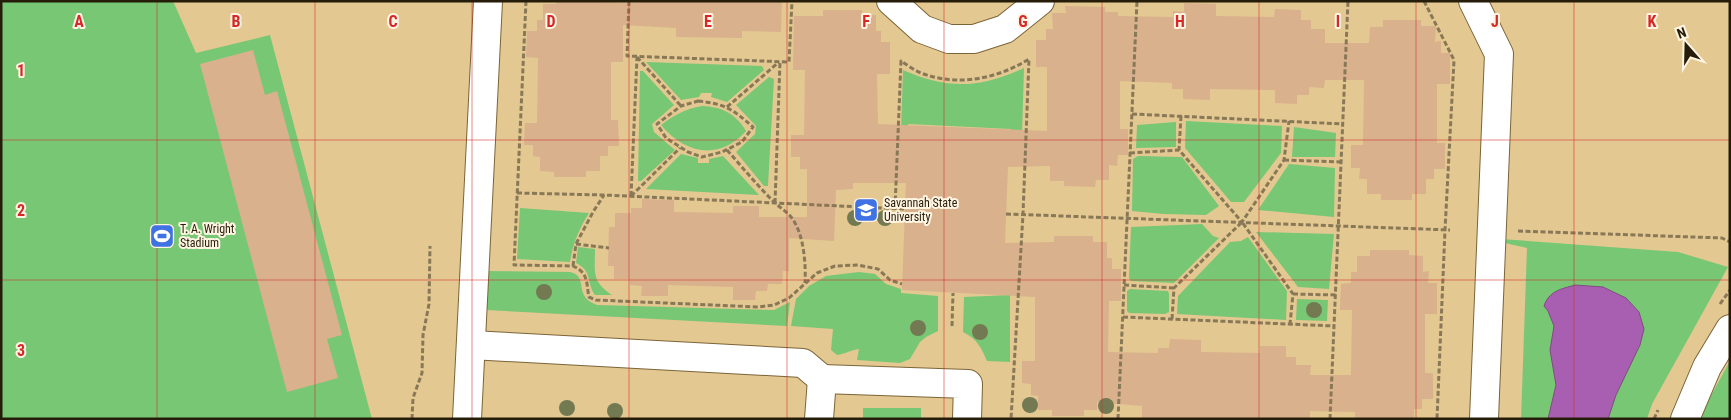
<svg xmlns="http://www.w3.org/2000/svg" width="1731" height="420" font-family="'Roboto Condensed',sans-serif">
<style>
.built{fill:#e4c891}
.green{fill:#77c775}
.water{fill:#a95fb1;stroke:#814b7f}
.building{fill:#d9b18d}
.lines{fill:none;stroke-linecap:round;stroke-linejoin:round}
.minor-casing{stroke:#7b6438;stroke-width:30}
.path{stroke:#897857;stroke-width:3;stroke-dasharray:5 2.5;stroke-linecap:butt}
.minor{stroke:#fff;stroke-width:28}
.tree{fill:#737a52}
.grid{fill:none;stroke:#d62828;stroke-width:1;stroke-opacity:0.55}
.labels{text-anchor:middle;stroke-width:4;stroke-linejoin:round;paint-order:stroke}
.poi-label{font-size:12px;fill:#251c09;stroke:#fff5e2;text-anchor:start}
.grid-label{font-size:16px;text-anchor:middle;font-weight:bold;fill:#d62828;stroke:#fff5e2;stroke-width:4;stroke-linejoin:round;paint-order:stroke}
</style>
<rect width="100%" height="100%" fill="#ebd2a2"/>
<rect class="built" x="1" y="1" width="1729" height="418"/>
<g class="green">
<path d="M1 1H173L196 53 270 35 372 419H1Z"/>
<path d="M646 62 762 66 764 70 727 102 711 97 712 93H701L699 97 681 100Z"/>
<path d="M1024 68 1022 135H1012L1011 129 908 124 907 131H901L903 70C948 90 980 88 1024 68Z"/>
<path d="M640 71H643L674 105 652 124 654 132 675 150 641 181H638Z"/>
<path d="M769 77 774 79 768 186H764L736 152 755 134 756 126 736 105Z"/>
<path d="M702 106C722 107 735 113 746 131 719 161 685 154 661 125 674 115 685 109 702 106Z"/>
<path d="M1186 121 1282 126 1281 153 1244 202H1231L1185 148Z"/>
<path d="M1176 122V147L1136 148 1137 125Z"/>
<path d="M1294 127 1336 133 1335 157H1292Z"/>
<path d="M681 154 698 158V163H709V159L723 156 759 195 646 189Z"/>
<path d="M1138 156 1182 157 1219 206 1206 215 1164 214 1132 211 1133 159Z"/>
<path d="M1289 164 1335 168 1334 217 1258 210Z"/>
<path d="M520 208 589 213C579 229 573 243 570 262L517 259Z"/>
<path d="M1202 224 1213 236 1219 238 1174 283 1131 281 1129 278 1131 227Z"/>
<path d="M1256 232 1334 234 1329 289 1298 287Z"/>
<path d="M1248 237 1287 291 1286 320 1177 314 1178 296 1230 242 1241 241Z"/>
<path d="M1501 239 1678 252 1728 267 1652 404 1647 419H1521L1527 248 1505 243Z"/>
<path d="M578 247 595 249C595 272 591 281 612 295H595C586 283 593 271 576 263Z"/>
<path d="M486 271 570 272C584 275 579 285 584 295 586 300 592 303 597 305L774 310 790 302 787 326 486 310Z"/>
<path d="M859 272 875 274 886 284 901 289V293L938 296V331L926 337 920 342 910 359 900 363 857 360 859 349C851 350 845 354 837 355L831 350 833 329 791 326 796 299 809 286 826 276Z"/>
<path d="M1130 289 1168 291 1169 294V312L1165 314 1129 313 1127 311V291Z"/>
<path d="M1010 295V362L987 361C981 347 977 339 963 332L964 297Z"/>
<path d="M1297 299 1328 300 1327 321 1296 320Z"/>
<path d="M1730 361V419H1700L1702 412Z"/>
<rect x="863" y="408" width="58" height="11"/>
</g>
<path class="water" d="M1575 285 1603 287 1626 298 1639 312 1644 329 1640 345 1616 395 1608 419H1548L1556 385 1550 350 1554 326 1548 311 1544 306C1549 291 1561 289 1575 285Z"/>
<g class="building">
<path d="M556 1 639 3V1H782L781 32 742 31V38L676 37V28L623 25V62H611V120H618L619 146H608V156H600V171H586V177H554V172L540 171V157L533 156V145H524L525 123H537L538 58 526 57 527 31H537V20H543V4H556Z"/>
<path d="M1184 3 1216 4V16L1274 17 1275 9 1301 10V20H1311V29H1325V43H1369L1370 27H1383V20H1421V26H1436L1435 42 1441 41V53H1450V84H1437V143H1445V169H1434V179H1426V194H1412V200H1381V194H1367V179H1359L1360 168H1351V145H1363L1364 80H1325L1324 88 1309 87V95H1297V104L1275 103V90L1210 89V100L1183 99V89H1172V83L1120 81V129H1128V155H1118L1117 166 1109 165V180H1096L1095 187 1064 186V181H1050V166L1008 167 1005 243 1054 242V236H1093V242H1107V258H1112V269H1121V301H1109L1108 352 1158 353V348H1169L1170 339 1201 340V352L1260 353V346H1286V357H1296V365H1311L1310 375H1351L1352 310H1340L1341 284 1351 283V272H1357V256H1370V250H1409V255L1423 256V272L1429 271 1428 283H1437V314H1425V373H1433V399H1422V409H1414V419H1355V412L1310 411V419H1142V406L1097 402V410H1084V416H1052V410H1038V396L1031 395V384L1022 383V361H1035V297L902 290 906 183H853V189L836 190 834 241 789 238V271H783L782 284H768L767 291H756L755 300H733V287L668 285V296H641L642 286 630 285V279H614V266H608L609 227H615V213H631V208H642V199L674 200V212L733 213V206H759V217H807V169H800V157H791V135H804L805 70H793L794 16H823V10H862V15H876V31H881V42H890V74H877L878 124 1047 131V67H1036V40H1046V29H1053L1052 13H1066L1065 6 1105 7V12H1118V16L1173 17V11L1184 12Z"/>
<path d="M253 50 265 95 277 91 342 335 327 339 338 378 287 392 200 64Z"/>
</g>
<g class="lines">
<defs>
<g id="minor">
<path d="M891 1 922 29 949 39H974L1005 29 1040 1"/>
<path d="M1473 1 1499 54 1484 419"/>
<path d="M471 345 803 363 822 379"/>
<path d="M467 419 488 1"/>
<path d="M819 419 822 379 968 384 967 419"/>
<path d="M1685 419 1707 367 1730 329"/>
</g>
</defs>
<use href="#minor" class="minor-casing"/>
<g class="path">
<path d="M526 1 514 265 573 266C589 273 586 283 589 297L596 300 758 307 774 305 789 298 817 273 835 266 858 265 878 269 890 280 902 284"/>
<path d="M629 1 627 56 789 62 792 1"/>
<path d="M1424 1 1454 60 1445 230 1437 419"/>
<path d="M637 57 681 106"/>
<path d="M698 101C726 104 732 109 753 127L742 142 722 152 702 157 688 152 666 138 657 124 681 106Z"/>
<path d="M727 107 779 62"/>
<path d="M1132 114 1343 124"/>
<path d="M1181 116 1179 150 1242 222 1284 160 1289 121"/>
<path d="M727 150C742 167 757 185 773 201 781 209 790 213 795 223 804 239 806 265 805 283"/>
<path d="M1130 153 1179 150"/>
<path d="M1284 160 1342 162"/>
<path d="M517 193 604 195 905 209"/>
<path d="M631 196 637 57"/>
<path d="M631 196 680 148"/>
<path d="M775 203 780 62"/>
<path d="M895 208 901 61C907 65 914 70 921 73 957 87 997 79 1029 59L1023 214 1011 419"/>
<path d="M1006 214 1450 230"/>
<path d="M1518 231 1722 238 1730 242"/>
<path d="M576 244 609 248"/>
<path d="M573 266 576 244 593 212 604 195"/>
<path d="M1124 285 1174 288"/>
<path d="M1293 294 1336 295"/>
<path d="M1720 304 1730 290"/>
<path d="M1123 317 1334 326"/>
<path d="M1172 319 1174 288 1242 222 1293 294 1290 324"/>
<path d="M952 326 953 293"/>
<path d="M412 419 413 398 422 373 423 335 429 304 430 246"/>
<path d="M1118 419 1137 1"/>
<path d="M1330 419 1348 1"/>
<path d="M1654 419 1658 410"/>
</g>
<use href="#minor" class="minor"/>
</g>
<g class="tree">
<circle cx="855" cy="218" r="8"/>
<circle cx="885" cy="218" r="8"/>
<circle cx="544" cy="292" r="8"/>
<circle cx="1314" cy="310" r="8"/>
<circle cx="918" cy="328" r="8"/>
<circle cx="980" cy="332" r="8"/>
<circle cx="1030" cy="405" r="8"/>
<circle cx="1106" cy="406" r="8"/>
<circle cx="567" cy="408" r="8"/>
<circle cx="615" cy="411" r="8"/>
</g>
<path class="grid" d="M157 1V419M315 1V419M472 1V419M629 1V419M787 1V419M944 1V419M1102 1V419M1259 1V419M1416 1V419M1574 1V419M1 140H1730M1 280H1730"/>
<defs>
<symbol id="university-square" viewBox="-11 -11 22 22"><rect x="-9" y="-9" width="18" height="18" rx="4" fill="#3f72e2" stroke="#fff5e2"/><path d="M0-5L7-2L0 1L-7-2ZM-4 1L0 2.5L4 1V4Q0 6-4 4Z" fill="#fff"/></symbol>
<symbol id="stadium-square" viewBox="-11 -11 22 22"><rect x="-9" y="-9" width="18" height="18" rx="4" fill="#3f72e2" stroke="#fff5e2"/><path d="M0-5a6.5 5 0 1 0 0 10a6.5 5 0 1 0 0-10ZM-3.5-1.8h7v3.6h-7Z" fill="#fff"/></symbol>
</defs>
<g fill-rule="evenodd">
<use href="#university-square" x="852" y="196" width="28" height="28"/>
<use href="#stadium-square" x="148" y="222" width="28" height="28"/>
</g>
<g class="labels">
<g class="poi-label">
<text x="884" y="207">Savannah State<tspan x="884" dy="14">University</tspan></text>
<text x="180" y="233">T. A. Wright<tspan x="180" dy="14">Stadium</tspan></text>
</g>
</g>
<g class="grid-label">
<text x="79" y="27">A</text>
<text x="236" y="27">B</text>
<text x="393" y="27">C</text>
<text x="551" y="27">D</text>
<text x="708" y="27">E</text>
<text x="866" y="27">F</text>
<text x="1023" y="27">G</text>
<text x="1180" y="27">H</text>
<text x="1338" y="27">I</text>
<text x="1495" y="27">J</text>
<text x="1652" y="27">K</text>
<text x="21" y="76">1</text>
<text x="21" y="216">2</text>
<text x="21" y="356">3</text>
</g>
<rect width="1731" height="420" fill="none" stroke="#251c09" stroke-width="5"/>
<g transform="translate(1686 45) rotate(340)" stroke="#fff5e2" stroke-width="4" paint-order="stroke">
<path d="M0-4L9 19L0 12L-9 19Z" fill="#251c09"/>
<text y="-8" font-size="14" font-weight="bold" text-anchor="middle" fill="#251c09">N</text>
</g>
</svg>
